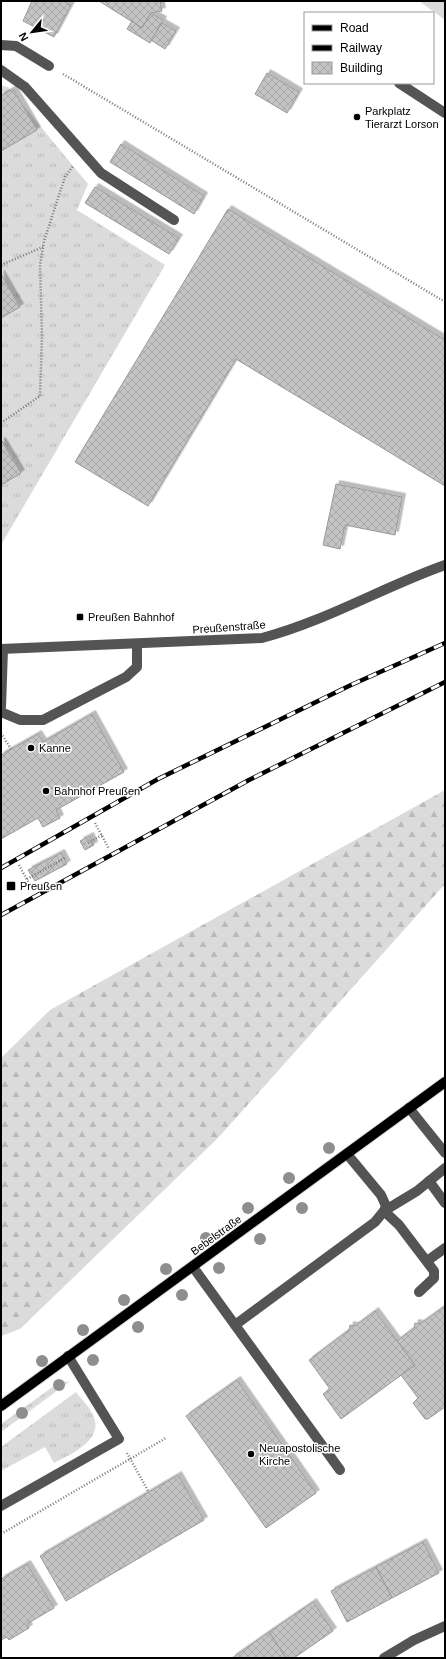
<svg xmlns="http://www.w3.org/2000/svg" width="446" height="1659" font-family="Arial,sans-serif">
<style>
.grass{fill:url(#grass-tufts)}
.forest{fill:url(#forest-firs)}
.garden{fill:#dbdbdb}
.building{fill:url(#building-cross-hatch);stroke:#989898;filter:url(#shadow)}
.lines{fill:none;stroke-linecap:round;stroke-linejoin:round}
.major-casing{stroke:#dbdbdb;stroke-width:12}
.path{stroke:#767676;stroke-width:2.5;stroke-dasharray:1 2;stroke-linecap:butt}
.minor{stroke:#545454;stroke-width:10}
.major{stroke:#000;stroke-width:10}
.rail-casing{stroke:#000;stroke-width:4.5}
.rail{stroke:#fff;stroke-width:3;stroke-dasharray:9;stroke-linecap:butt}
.tree{fill:#8e8e8e}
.poi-dot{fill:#000;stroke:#fff;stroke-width:1.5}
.labels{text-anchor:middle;stroke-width:3;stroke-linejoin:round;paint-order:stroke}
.poi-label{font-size:11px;fill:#000;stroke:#fff;text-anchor:start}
.street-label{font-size:11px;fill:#000;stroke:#fff}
</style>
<defs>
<pattern id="grass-tufts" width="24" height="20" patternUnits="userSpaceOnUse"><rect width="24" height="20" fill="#dbdbdb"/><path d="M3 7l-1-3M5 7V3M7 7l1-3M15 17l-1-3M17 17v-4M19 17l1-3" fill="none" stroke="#bababa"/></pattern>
<pattern id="forest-firs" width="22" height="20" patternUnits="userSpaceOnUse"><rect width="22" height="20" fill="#dbdbdb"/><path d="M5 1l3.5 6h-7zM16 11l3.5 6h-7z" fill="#bababa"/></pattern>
<pattern id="building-cross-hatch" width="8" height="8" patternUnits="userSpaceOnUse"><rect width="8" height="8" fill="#c4c4c4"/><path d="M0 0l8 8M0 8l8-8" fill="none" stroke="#a7a7a7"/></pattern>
<filter id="shadow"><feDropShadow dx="3.5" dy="-3.5" stdDeviation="0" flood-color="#0004"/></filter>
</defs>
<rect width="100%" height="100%" fill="#fff"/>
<g class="grass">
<path d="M1 86 8 87 88 184 77 210 165 265 1 545Z"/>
<path d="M61 1381 69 1382 1 1432V1424Z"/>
<path d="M76 1392C81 1399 89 1406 93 1415 105 1440 71 1454 54 1463L45 1447 1 1471V1447Z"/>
</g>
<path class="forest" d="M445 790V884L218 1138 20 1329 1 1336V1058L50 1010Z"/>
<path class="garden" d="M419 1H445V20Z"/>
<g class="building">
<path d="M32 1H63L71 5 54 37 23 21Z"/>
<path d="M99 1H160L162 11 151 13 142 28Z"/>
<path d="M151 13 163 20 150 43 127 29 132 21 142 28Z"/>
<path d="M162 23 176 31 165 49 151 40Z"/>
<path d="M267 73 299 92 287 113 255 94Z"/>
<path d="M13 89 37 130 1 151V96Z"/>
<path d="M121 144 204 196 194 214 110 162Z"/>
<path d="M95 187 179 238 169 254 85 203Z"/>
<path d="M228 209 445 340V486L236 359 148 506 75 462Z"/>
<path d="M1 274 20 307 1 318Z"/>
<path d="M1 441H2L21 473 1 485Z"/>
<path d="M336 484 402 497 395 535 345 525 340 549 323 545Z"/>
<path d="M92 714 124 772 56 810 60 818 43 827 38 818 1 839V755L38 734 43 742Z"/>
<path d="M90 836 94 845 85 850 80 841Z"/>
<path d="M61 853 67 864 35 881 28 870Z"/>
<path d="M445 1306V1407L428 1419H425L413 1403 418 1398 401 1375 415 1365 397 1341 414 1328 415 1323 420 1324Z"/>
<path d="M375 1311 415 1365 341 1419 323 1394 330 1389 309 1360 349 1330 350 1325 355 1326Z"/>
<path d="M237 1380 316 1493 266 1528 186 1416Z"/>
<path d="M178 1475 204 1520 66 1601 40 1556Z"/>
<path d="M423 1542 439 1573 392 1598 376 1567Z"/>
<path d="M27 1564 54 1608 27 1624 29 1628 9 1640 7 1637 1 1640V1579Z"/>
<path d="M376 1567 392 1598 347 1622 331 1591Z"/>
<path d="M313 1602 333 1631 294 1658H286L269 1632Z"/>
<path d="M269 1632 286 1658H232Z"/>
</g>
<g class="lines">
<defs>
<path id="major" d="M1 1406 445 1082"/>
</defs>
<use href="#major" class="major-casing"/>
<g class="path">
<path d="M63 74 445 302"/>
<path d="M1 265 43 247"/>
<path d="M1 423 40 396 42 336 40 265 44 241 65 177 73 166"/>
<path d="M1 733 11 749"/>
<path d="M95 823 109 849"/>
<path d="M88 843 102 835"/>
<path d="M19 865 33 891"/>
<path d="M27 879 65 858"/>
<path d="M127 1453 148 1491"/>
<path d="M1 1534 166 1438"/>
</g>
<g class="minor">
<path d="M1 45 16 46 49 66"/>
<path d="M1 70 25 87 101 173 174 220"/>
<path d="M399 83 445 113"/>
<path d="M1 649 262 638C326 621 383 587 445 565"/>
<path d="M1 707 3 649"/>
<path d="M1 712 20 720H43L126 677 137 667V644"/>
<path d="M409 1108 445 1153"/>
<path d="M429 1181 445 1203"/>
<path d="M427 1261 445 1248"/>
<path d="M193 1267 340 1470"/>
<path d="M419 1292 434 1278V1271L399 1225 384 1211 417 1191 445 1168"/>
<path d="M235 1325 375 1222 384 1211 386 1206 381 1195 347 1154"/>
<path d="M1 1506 119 1439 68 1356"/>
<path d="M384 1658 414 1640 445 1626"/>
</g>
<use href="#major" class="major"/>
<defs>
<g id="rail">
<path d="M1 868 158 779 351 685 445 643"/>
<path d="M1 915 249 780 445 682"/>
</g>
</defs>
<use href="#rail" class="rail-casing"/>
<use href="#rail" class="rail"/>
</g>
<g class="tree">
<circle cx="329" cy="1148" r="6"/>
<circle cx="289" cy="1178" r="6"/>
<circle cx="248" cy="1208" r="6"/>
<circle cx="302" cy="1208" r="6"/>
<circle cx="206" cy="1238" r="6"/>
<circle cx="260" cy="1239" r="6"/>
<circle cx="219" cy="1268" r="6"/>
<circle cx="166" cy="1269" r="6"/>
<circle cx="182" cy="1295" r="6"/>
<circle cx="124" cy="1300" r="6"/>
<circle cx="138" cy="1327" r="6"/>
<circle cx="83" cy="1330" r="6"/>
<circle cx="93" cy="1360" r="6"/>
<circle cx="42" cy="1361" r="6"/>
<circle cx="59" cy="1385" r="6"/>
<circle cx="22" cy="1413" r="6"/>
</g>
<g class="poi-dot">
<circle cx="357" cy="117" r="4"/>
<rect x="76" y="613" width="8" height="8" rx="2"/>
<circle cx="31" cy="748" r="4"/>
<circle cx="46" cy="791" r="4"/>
<rect x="6" y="881" width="10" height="10" rx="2"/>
<circle cx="251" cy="1454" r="4"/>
</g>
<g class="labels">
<g class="poi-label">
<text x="365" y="115">Parkplatz<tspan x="365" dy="13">Tierarzt Lorson</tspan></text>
<text x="88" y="621">Preußen Bahnhof</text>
<text x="39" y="752">Kanne</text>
<text x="54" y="795">Bahnhof Preußen</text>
<text x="20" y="890">Preußen</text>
<text x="259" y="1452">Neuapostolische<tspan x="259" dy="13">Kirche</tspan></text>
</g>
<g class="street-label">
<text transform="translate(229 627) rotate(-4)" y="4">Preußenstraße</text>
<text transform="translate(216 1235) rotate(-36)" y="4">Bebelstraße</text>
</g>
</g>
<rect width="446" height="1659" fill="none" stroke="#000000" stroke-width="4"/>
<rect x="304" y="12" width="130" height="72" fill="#ffffff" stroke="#999999"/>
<rect x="312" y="25" width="20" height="6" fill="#000000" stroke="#999999"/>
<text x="340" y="32" font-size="12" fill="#000000">Road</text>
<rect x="312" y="45" width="20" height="6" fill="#000000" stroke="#999999"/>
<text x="340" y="52" font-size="12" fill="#000000">Railway</text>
<rect x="312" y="62" width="20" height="12" fill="url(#building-cross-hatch)" stroke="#999999"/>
<text x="340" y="72" font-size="12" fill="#000000">Building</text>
<g transform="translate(32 32) rotate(241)" stroke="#ffffff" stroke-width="3" paint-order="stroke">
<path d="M0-3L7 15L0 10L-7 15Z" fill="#000000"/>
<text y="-6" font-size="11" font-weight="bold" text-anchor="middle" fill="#000000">N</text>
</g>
</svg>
